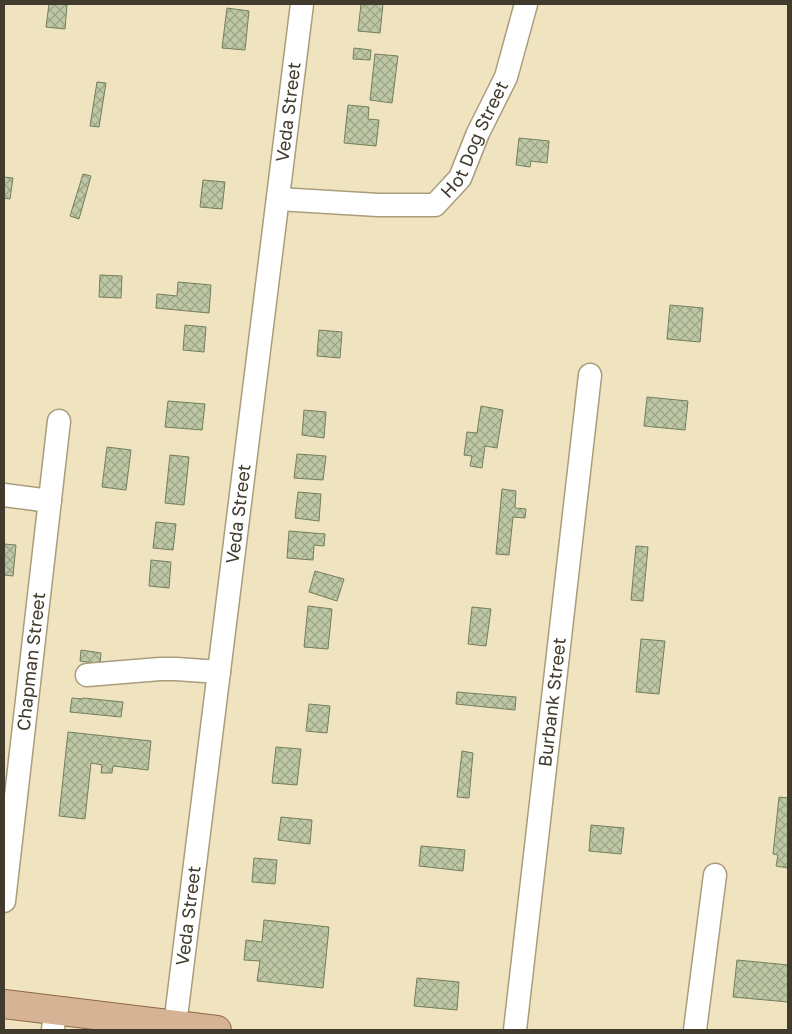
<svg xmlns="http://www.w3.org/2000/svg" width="792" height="1034" font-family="'Golos Text',sans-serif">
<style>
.building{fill:url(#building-cross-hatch);stroke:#747e5d}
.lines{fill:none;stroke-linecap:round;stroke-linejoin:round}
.minor-casing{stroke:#a99d7b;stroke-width:25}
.major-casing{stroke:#906842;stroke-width:30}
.minor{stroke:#fff;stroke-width:22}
.major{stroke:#d6b395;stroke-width:28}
.labels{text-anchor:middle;stroke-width:4.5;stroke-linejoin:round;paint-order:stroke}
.street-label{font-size:18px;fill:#403b2c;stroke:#fdf0cc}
</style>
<defs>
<pattern id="building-cross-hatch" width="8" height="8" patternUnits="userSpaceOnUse" patternTransform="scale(1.25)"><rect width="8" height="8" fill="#bec8a5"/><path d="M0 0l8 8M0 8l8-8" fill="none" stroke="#9ca487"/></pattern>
</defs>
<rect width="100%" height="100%" fill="#f0e3bf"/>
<g class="building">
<path d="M49 4H67L65 29 46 27Z"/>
<path d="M361 4H383L380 33 358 31Z"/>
<path d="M227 8 249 11 245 50 222 48Z"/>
<path d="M354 48 371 50 370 60 353 59Z"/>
<path d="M375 54 398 56 392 103 370 100Z"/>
<path d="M97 82 106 83 99 127 90 126Z"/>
<path d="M348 105 369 107 368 119 379 120 376 146 344 143Z"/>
<path d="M519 138 549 141 547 163 531 161 530 167 516 165Z"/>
<path d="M83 174 91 176 79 219 70 216Z"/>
<path d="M4 177 13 178 10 199 4 198Z"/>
<path d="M203 180 225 182 222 209 200 207Z"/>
<path d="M100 275 122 276 121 298 99 297Z"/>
<path d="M178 282 211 285 209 313 156 308 157 294 177 296Z"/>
<path d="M670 305 703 308 700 342 667 339Z"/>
<path d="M185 325 206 327 204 352 183 350Z"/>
<path d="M319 330 342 332 340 358 317 356Z"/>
<path d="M647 397 688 401 685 430 644 426Z"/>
<path d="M168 401 205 404 202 430 165 427Z"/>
<path d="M481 406 503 410 497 448 485 446 482 468 470 466 472 456 464 455 467 432 477 433Z"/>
<path d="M304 410 326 412 324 438 302 435Z"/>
<path d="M107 447 131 450 126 490 102 487Z"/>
<path d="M297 454 326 456 323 480 294 478Z"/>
<path d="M170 455 189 457 184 505 165 503Z"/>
<path d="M502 489 516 491 515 508 526 509 525 518 513 517 509 555 496 554Z"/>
<path d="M298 492 321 494 319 521 295 518Z"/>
<path d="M156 522 176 524 173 550 153 548Z"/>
<path d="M289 531 325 534 324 546 314 545 313 560 287 558Z"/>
<path d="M4 544 16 545 13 576 4 575Z"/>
<path d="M636 546 648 547 643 601 631 600Z"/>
<path d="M151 560 171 562 169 588 149 586Z"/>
<path d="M315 571 344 579 337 601 309 592Z"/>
<path d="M308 606 332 609 328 649 304 647Z"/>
<path d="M472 607 491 609 486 646 468 644Z"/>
<path d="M641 639 665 641 659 694 636 692Z"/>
<path d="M81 650 101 653 100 664 80 661Z"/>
<path d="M457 692 516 697 515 710 456 704Z"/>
<path d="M72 698 83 699V698L123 702 121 717 70 712Z"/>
<path d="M309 704 330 706 327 733 306 731Z"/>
<path d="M68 732 151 741 148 770 113 766 112 773H101L102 765 91 763 85 819 59 816Z"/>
<path d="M276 747 301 749 297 785 272 783Z"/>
<path d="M462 751 473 753 469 798 457 797Z"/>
<path d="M779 797 788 798V868L776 866 778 855 773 854Z"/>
<path d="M281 817 312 820 310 844 278 840Z"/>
<path d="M591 825 624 828 621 854 589 851Z"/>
<path d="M421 846 465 850 463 871 419 866Z"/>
<path d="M254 858 277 860 275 884 252 882Z"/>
<path d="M264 920 329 927 323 988 257 981 260 961 244 960 246 940 262 942Z"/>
<path d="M737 960 788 965V1002L733 997Z"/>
<path d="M417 978 459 982 457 1010 414 1006Z"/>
</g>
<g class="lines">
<defs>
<g id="minor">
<path id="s1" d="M278 199 378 205H435L460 178 478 133 506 77 526 4"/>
<path d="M4 495 50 501"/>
<path d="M87 675 160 669H176L219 672"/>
<path id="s2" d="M4 901 59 421"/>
<path id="s3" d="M175 1025 302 4"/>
<path d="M53 1030 55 1010"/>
<path id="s4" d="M515 1030 590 375"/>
<path d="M695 1030 715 875"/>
</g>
<path id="major" d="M4 1004 217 1030"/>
</defs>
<use href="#minor" class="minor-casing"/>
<use href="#major" class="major-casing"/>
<use href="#minor" class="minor"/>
<use href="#major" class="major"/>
</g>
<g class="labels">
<g class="street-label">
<text dy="6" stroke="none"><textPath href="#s3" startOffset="920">Veda Street</textPath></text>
<text dy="6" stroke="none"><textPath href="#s1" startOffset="235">Hot Dog Street</textPath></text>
<text dy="6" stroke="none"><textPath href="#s3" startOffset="515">Veda Street</textPath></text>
<text dy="6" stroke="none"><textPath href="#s2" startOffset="241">Chapman Street</textPath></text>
<text dy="6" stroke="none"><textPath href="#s4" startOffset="330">Burbank Street</textPath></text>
<text dy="6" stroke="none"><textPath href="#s3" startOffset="110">Veda Street</textPath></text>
</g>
</g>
<rect width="792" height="1034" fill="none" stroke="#403b2c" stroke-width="10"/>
</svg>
